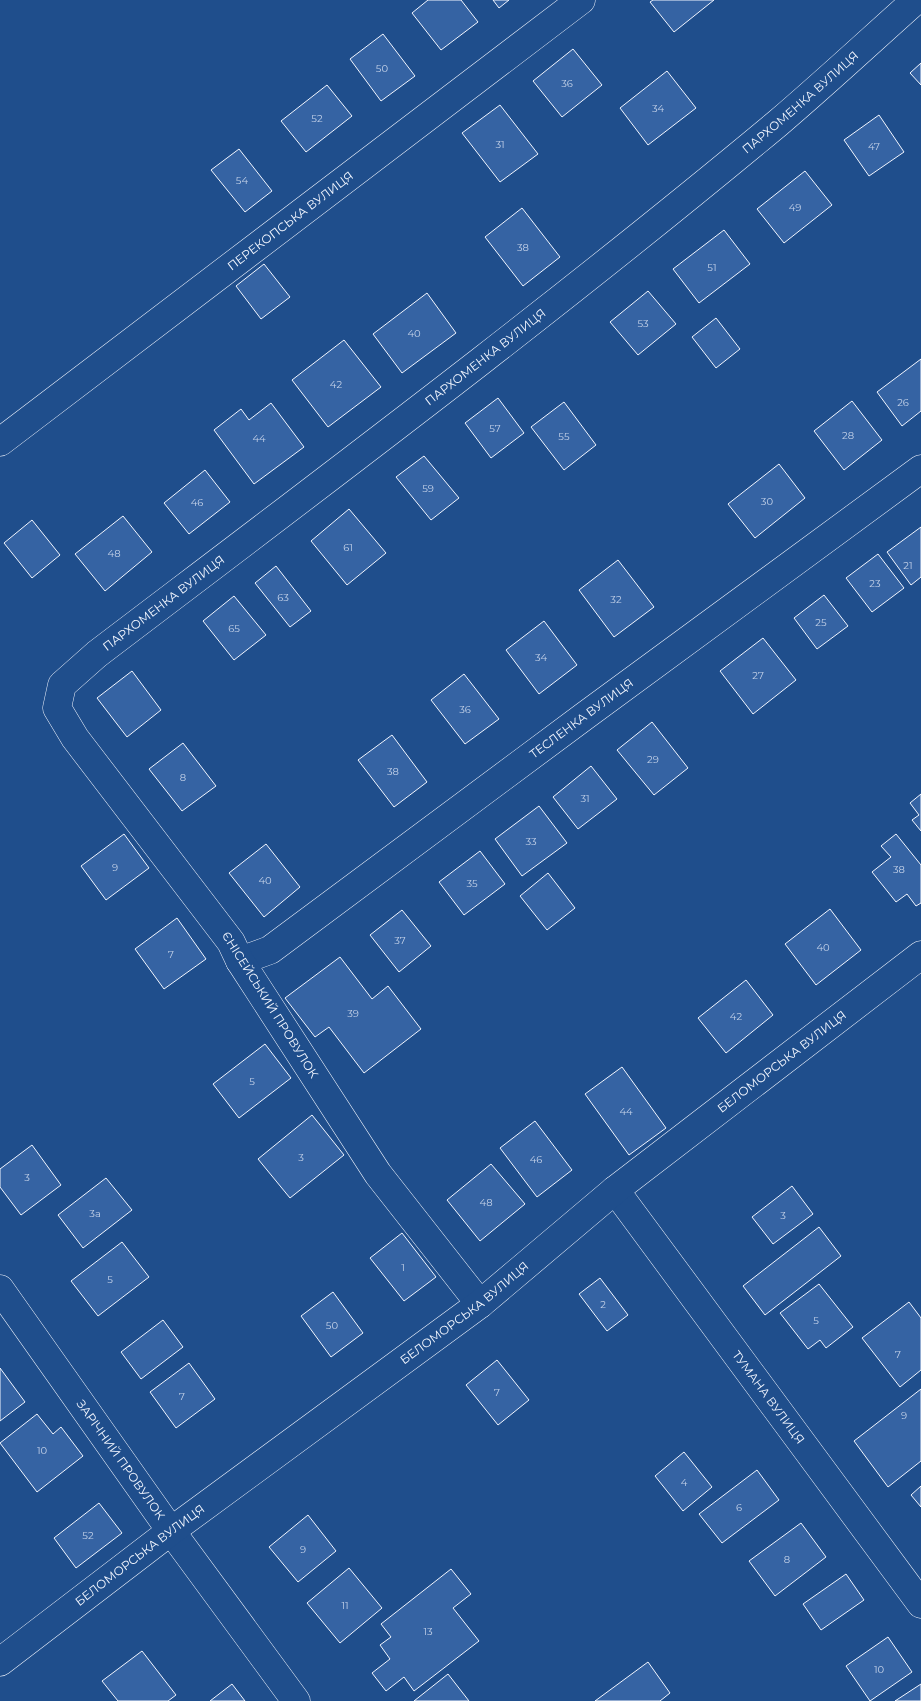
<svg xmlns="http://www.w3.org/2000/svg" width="921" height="1701" font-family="Montserrat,sans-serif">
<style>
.building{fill:#3563a3;stroke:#f2f6ff}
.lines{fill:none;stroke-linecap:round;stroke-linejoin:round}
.minor-casing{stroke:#f2f6ff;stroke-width:29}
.minor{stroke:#1f4e8c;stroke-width:28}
.labels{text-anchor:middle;stroke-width:4;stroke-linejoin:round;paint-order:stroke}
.number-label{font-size:10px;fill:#c3d1e8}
.street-label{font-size:12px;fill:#f2f6ff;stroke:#1f4e8c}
</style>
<rect width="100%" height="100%" fill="#1f4e8c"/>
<g class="building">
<path d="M428 0H461L478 22 441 50 412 13Z"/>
<path d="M493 0H509L499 8Z"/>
<path d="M653 0H714L674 32 650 2Z"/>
<path d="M383 34 415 76 381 101 350 59Z"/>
<path d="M573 49 602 85 562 117 533 81Z"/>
<path d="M921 63V85L910 73Z"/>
<path d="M667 71 696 108 648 145 620 108Z"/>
<path d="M327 85 352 116 306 152 281 121Z"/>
<path d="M500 105 538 154 500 182 462 133Z"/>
<path d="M879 115 904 152 869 176 844 140Z"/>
<path d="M239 149 272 191 245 212 211 170Z"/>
<path d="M805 171 832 205 784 243 757 209Z"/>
<path d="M522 208 560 257 523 286 485 237Z"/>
<path d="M724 230 750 264 699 303 673 269Z"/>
<path d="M264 264 290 297 261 319 236 286Z"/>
<path d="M648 291 676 324 638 355 610 322Z"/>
<path d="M427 293 456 333 402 373 373 334Z"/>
<path d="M716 318 740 349 716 368 692 337Z"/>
<path d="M344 340 381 387 328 427 292 380Z"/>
<path d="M921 359V411L902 426 877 392Z"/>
<path d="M498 398 524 433 491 458 465 423Z"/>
<path d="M852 401 882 440 844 470 814 431Z"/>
<path d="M564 402 596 445 564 470 531 427Z"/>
<path d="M271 403 304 447 254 484 214 430 241 409 249 420Z"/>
<path d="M424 456 459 498 431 520 396 477Z"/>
<path d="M779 464 805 498 755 538 728 504Z"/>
<path d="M205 470 230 502 189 534 164 503Z"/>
<path d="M349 509 386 553 347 585 311 541Z"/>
<path d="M123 516 152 552 105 591 75 554Z"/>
<path d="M32 520 60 555 32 578 4 543Z"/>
<path d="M921 527V577L911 585 887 552Z"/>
<path d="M878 554 904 588 872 612 846 578Z"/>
<path d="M618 560 654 607 614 637 579 590Z"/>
<path d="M276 566 311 611 290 627 255 583Z"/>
<path d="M824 595 848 626 817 649 794 618Z"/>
<path d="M234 596 266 635 234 660 203 621Z"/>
<path d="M544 621 577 665 539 694 506 650Z"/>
<path d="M763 638 796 680 753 714 720 671Z"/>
<path d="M132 671 161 710 127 737 97 698Z"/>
<path d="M464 674 499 719 465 744 431 700Z"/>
<path d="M652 722 688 768 654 795 617 750Z"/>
<path d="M392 735 427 782 394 807 358 760Z"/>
<path d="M183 743 216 786 182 811 149 769Z"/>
<path d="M591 766 617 799 578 829 553 797Z"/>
<path d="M921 794V831L912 820 919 815 910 803Z"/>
<path d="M539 806 567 843 522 876 495 839Z"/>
<path d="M124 834 149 868 106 900 81 866Z"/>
<path d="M896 834 921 865V903L916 906 907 894 896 902 872 872 891 857 881 846Z"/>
<path d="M266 844 300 887 264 917 229 873Z"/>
<path d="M480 851 505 884 464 915 439 882Z"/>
<path d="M548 873 575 908 547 930 520 896Z"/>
<path d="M830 909 861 950 816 985 785 944Z"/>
<path d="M402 910 431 946 399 972 370 935Z"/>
<path d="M177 918 206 959 164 989 135 949Z"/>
<path d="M340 957 372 999 388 986 421 1029 364 1073 329 1027 315 1037 285 998Z"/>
<path d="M746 980 773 1015 726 1053 698 1018Z"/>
<path d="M265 1044 291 1078 239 1118 213 1084Z"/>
<path d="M622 1067 666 1128 629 1155 585 1094Z"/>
<path d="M312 1115 344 1155 290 1198 258 1159Z"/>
<path d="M535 1121 572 1170 537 1197 500 1148Z"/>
<path d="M32 1145 61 1185 21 1215 0 1187V1169Z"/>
<path d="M491 1164 525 1204 480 1241 447 1200Z"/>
<path d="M106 1178 132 1210 83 1248 58 1215Z"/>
<path d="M792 1186 813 1214 773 1244 752 1217Z"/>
<path d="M819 1227 841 1256 765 1315 743 1286Z"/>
<path d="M402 1233 436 1277 404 1301 370 1258Z"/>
<path d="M122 1242 149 1277 98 1316 71 1281Z"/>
<path d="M600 1278 628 1315 607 1331 579 1294Z"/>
<path d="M819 1284 853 1327 826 1348 820 1340 808 1349 780 1313Z"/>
<path d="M333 1292 363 1333 331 1357 301 1316Z"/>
<path d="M909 1302 921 1318V1370L900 1387 862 1338Z"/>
<path d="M163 1320 183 1347 141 1379 121 1352Z"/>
<path d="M497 1360 529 1400 498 1425 466 1385Z"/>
<path d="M189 1363 215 1399 176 1428 150 1392Z"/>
<path d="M0 1368 25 1402 0 1421Z"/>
<path d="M921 1389V1461L888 1487 854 1441Z"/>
<path d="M37 1414 53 1434 61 1427 83 1456 37 1492 0 1443Z"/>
<path d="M684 1452 712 1487 683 1511 655 1476Z"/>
<path d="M757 1470 779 1500 722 1543 699 1514Z"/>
<path d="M921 1486V1507L911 1495Z"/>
<path d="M99 1503 122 1533 76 1568 54 1538Z"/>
<path d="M308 1515 336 1551 298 1582 269 1547Z"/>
<path d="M801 1523 826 1557 775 1596 749 1561Z"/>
<path d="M349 1568 382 1608 340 1643 307 1603Z"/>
<path d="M451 1569 471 1594 453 1608 479 1641 414 1691 404 1677 386 1691 372 1673 390 1659 380 1645 391 1637 381 1624Z"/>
<path d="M846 1574 864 1600 821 1630 803 1604Z"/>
<path d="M888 1637 912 1672 870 1701 846 1666Z"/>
<path d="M142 1651 176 1695 168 1701H118L102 1681Z"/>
<path d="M648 1662 670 1693 660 1701H595Z"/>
<path d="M448 1674 469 1701H414Z"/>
<path d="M232 1684 245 1701H210Z"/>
<path d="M921 1684V1701H895Z"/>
</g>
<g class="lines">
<defs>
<g id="minor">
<path id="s1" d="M0 442 581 0"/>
<path id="s2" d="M240 961 270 950 586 715 921 469"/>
<path id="s3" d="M615 1190 921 1604"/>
<path id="s4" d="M0 1289 171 1531 296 1701"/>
<path id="s5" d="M480 1304 378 1174 240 961 231 942 75 738 57 708 62 685 97 654C326 480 557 307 778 123 825 83 870 41 916 0"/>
<path id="s6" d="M0 1662 171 1531 480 1304 615 1190 921 955"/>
</g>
</defs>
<use href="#minor" class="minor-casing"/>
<use href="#minor" class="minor"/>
</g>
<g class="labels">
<g class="number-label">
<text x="382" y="72">50</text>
<text x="567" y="87">36</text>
<text x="658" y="112">34</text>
<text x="317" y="122">52</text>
<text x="500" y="148">31</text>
<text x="874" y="150">47</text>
<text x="242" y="184">54</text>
<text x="795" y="211">49</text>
<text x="523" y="251">38</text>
<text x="712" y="271">51</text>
<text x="643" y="327">53</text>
<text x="414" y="337">40</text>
<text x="336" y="388">42</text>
<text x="903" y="406">26</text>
<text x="495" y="432">57</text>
<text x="848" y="439">28</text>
<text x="564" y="440">55</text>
<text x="259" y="442">44</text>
<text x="428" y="492">59</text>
<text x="767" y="505">30</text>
<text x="197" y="506">46</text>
<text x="348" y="551">61</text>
<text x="114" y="557">48</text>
<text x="908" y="569">21</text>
<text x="875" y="587">23</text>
<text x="283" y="601">63</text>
<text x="616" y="603">32</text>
<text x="821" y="626">25</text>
<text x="234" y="632">65</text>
<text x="541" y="661">34</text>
<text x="758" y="679">27</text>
<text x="465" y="713">36</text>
<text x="653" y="763">29</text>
<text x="393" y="775">38</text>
<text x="183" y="781">8</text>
<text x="585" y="802">31</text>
<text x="531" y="845">33</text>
<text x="115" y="871">9</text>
<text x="899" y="873">38</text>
<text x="265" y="884">40</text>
<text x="472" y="887">35</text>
<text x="400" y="944">37</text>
<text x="823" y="951">40</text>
<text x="171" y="958">7</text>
<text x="353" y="1017">39</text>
<text x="736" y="1020">42</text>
<text x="252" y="1085">5</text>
<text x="626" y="1115">44</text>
<text x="301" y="1161">3</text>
<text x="536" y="1163">46</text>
<text x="27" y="1181">3</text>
<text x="486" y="1206">48</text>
<text x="95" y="1217">3а</text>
<text x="783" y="1219">3</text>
<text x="403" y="1271">1</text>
<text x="110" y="1283">5</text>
<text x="603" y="1308">2</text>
<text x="816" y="1324">5</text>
<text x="332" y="1329">50</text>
<text x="898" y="1358">7</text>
<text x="497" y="1396">7</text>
<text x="182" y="1400">7</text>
<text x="904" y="1419">9</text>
<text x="42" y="1454">10</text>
<text x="684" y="1486">4</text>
<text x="739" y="1511">6</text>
<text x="88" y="1539">52</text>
<text x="303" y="1553">9</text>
<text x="787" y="1563">8</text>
<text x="345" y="1609">11</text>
<text x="428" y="1635">13</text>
<text x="879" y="1673">10</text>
</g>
<g class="street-label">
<text dy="4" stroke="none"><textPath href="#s5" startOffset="1696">ПАРХОМЕНКА ВУЛИЦЯ</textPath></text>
<text dy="4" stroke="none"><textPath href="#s1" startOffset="365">ПЕРЕКОПСЬКА ВУЛИЦЯ</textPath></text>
<text dy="4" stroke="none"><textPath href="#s5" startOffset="1291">ПАРХОМЕНКА ВУЛИЦЯ</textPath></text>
<text dy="4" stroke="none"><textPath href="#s5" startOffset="886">ПАРХОМЕНКА ВУЛИЦЯ</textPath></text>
<text dy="4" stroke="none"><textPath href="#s2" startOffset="420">ТЕСЛЕНКА ВУЛИЦЯ</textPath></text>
<text transform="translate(270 1005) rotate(58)" y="4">ЄНІСЕЙСЬКИЙ ПРОВУЛОК</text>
<text dy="4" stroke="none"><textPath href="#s6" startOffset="986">БЕЛОМОРСЬКА ВУЛИЦЯ</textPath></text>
<text dy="4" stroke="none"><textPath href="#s6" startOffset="581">БЕЛОМОРСЬКА ВУЛИЦЯ</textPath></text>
<text dy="4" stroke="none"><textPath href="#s3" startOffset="258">ТУМАНА ВУЛИЦЯ</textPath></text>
<text dy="4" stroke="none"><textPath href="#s4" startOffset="209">ЗАРІЧНИЙ ПРОВУЛОК</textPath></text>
<text dy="4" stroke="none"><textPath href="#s6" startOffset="176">БЕЛОМОРСЬКА ВУЛИЦЯ</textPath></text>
</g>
</g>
</svg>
